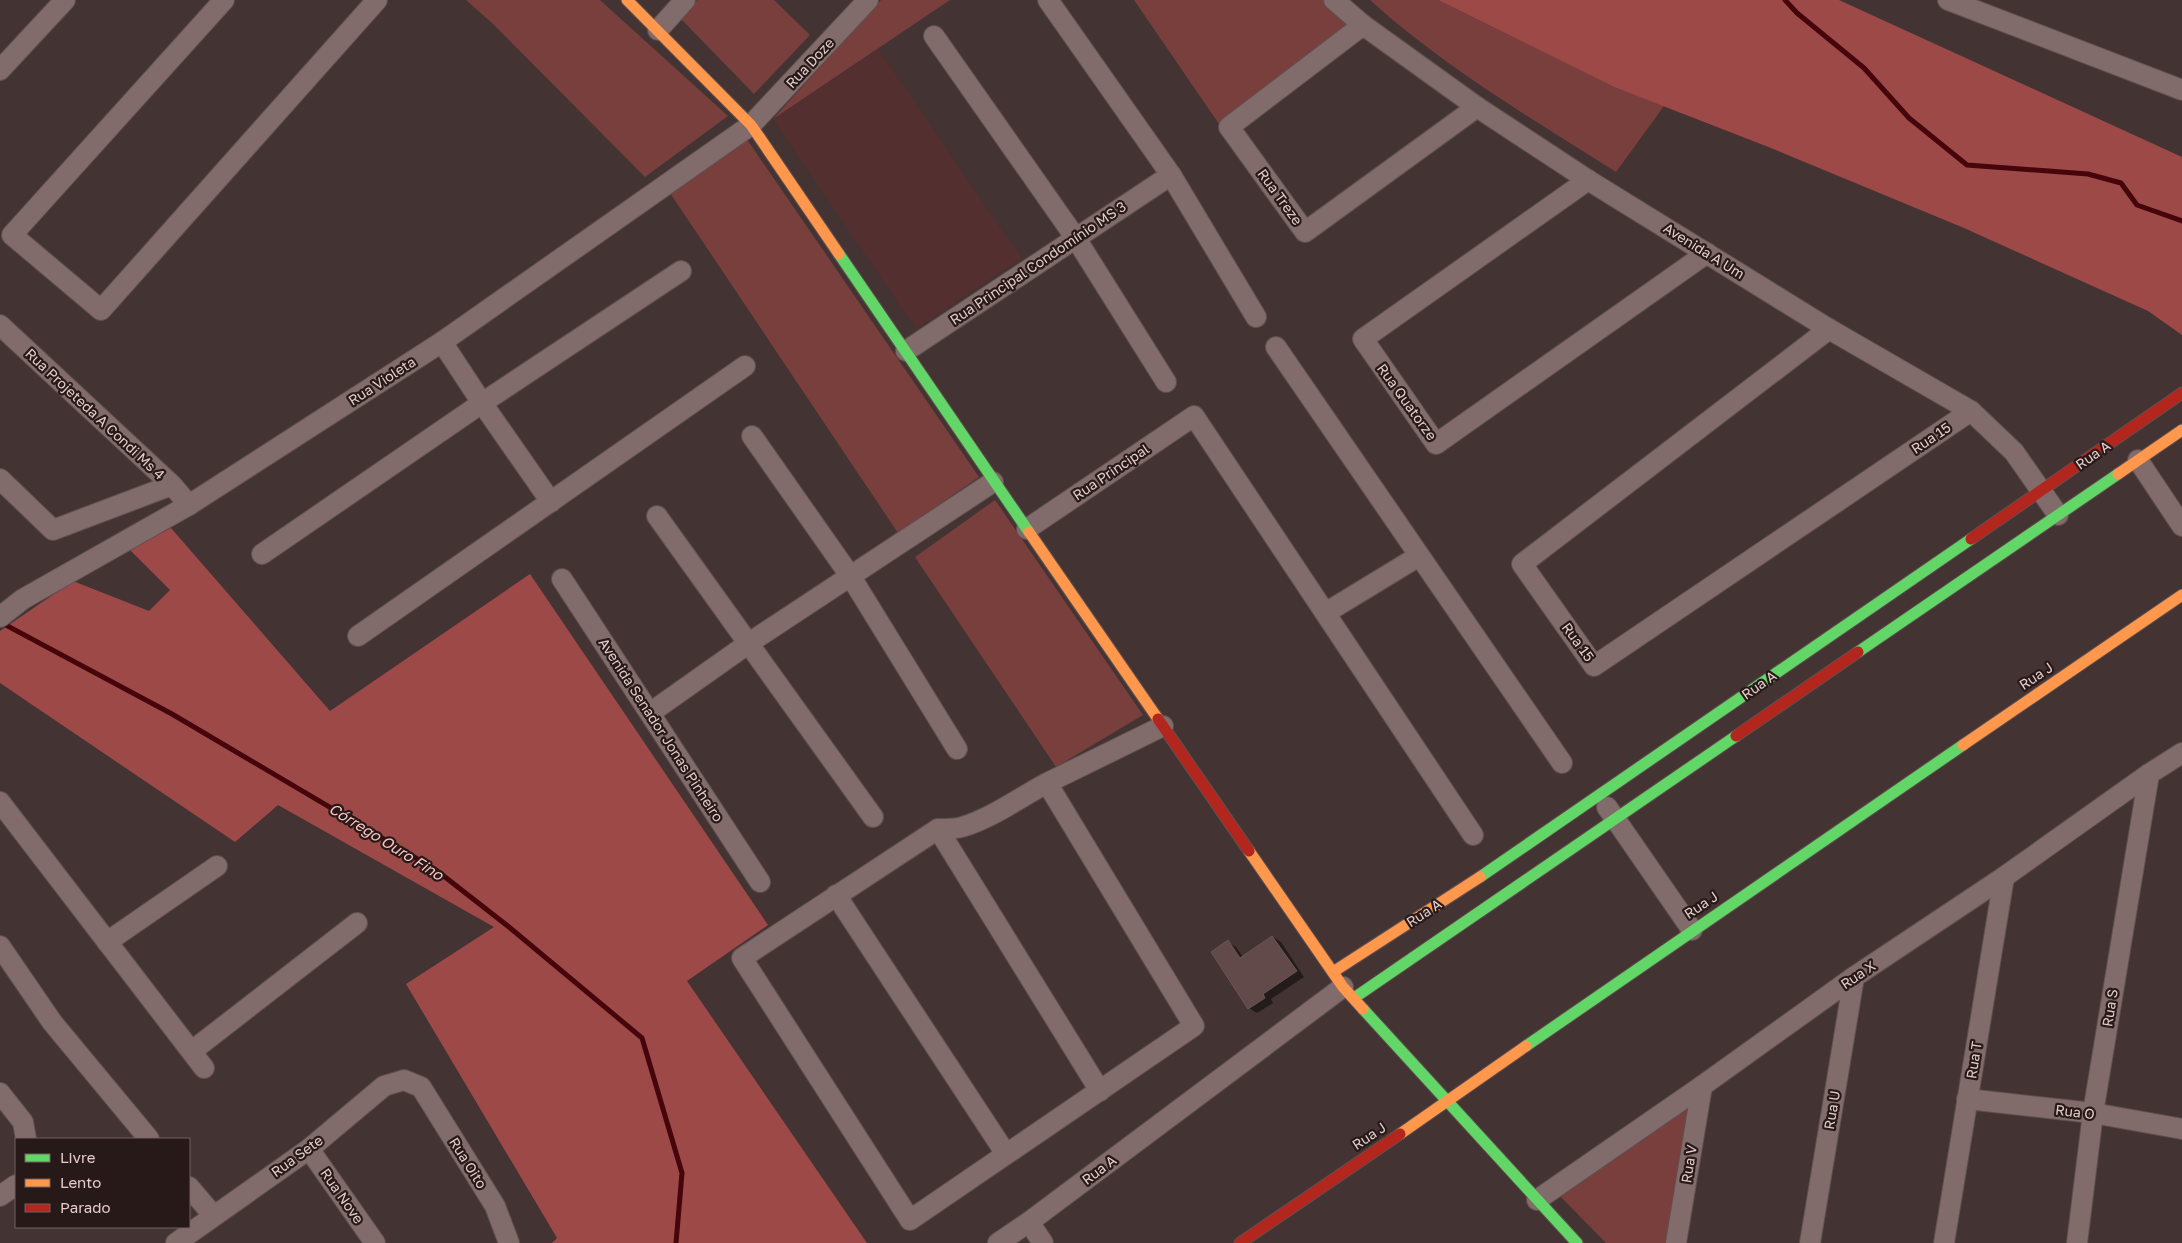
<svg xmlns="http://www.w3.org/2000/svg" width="2182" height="1243" font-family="'Golos Text',sans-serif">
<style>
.built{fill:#53302f}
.green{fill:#783f3d}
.forest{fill:#9c4948}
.shadow{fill:#0007}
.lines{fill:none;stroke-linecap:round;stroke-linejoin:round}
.stream{stroke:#45050b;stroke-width:5}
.building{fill:#634a4a;stroke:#665857}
.street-casing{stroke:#5f5050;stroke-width:22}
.fast-casing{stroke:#5f5050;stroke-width:13}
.slow-casing{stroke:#5f5050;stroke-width:13}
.jam-casing{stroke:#5f5050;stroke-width:13}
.street{stroke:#816c6b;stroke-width:20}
.fast{stroke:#63d668;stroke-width:11}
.slow{stroke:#ff974d;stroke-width:11}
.jam{stroke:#b3261e;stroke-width:11}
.labels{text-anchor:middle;stroke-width:4.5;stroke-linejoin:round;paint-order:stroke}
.street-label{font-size:14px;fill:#e2cdcb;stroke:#281919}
.water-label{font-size:15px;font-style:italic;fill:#f8c3bf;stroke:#281919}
</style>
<rect width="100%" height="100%" fill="#433"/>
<path class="built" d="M878 49 1021 258 916 329 773 119Z"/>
<g class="green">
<path d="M466 0H600L728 116 645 177 493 24Z"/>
<path d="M697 0H774L810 35 754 94 680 18Z"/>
<path d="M881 0H950L773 119Z"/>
<path d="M1134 0H1323L1349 23 1219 124Z"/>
<path d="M1370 0H1438L1614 87 1664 106 1616 172C1531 118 1445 68 1370 0Z"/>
<path d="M746 138 979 477 898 533 670 193Z"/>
<path d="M995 500 1143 715 1056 767 915 557Z"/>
<path d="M1694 1098 1670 1243H1606L1558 1194Z"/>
</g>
<g class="forest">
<path d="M1438 0H1839L2182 157V335L2148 311 1964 228 1771 148 1614 87Z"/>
<path d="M171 528 330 711 530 574 768 925 687 981 867 1243H552L557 1238 406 984 494 927 278 805 235 842 0 683V631L73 581 149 611 170 590 129 549Z"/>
</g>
<path class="shadow" d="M1273 937 1281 942 1304 977 1271 999 1273 1003 1257 1013 1249 1008 1228 942 1236 947 1243 957Z"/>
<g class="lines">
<g class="stream">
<path d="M1785 0 1797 13 1864 68 1909 118 1967 165 2088 174 2121 183 2137 205 2182 221"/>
<path d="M0 622 172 714 436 870 509 927 642 1038 682 1173 676 1243"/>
</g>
</g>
<path class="building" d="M1272 936 1297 971 1263 994 1265 998 1248 1009 1211 952 1228 940 1240 958Z"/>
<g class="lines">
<defs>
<g id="street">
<path d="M224 0 12 235 101 310 377 0"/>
<path d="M1048 0 1171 175 1256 317"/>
<path d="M1334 0 1363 25 1477 107 1588 180 1829 329 1971 411 2014 452 2058 515"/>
<path d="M1948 0 2182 90"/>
<path d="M1363 25 1229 127 1305 232 1477 107"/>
<path d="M658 30 685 0"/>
<path d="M934 36 1075 237 1166 382"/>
<path d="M0 70 65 0"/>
<path d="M1588 180 1363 339 1436 444 1707 253"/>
<path d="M0 325 172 485 189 505"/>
<path d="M1829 329 1522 564 1594 666 1971 411"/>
<path d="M442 342 482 403 551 502"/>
<path d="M1276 347 1562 763"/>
<path d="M906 351 1171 175"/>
<path d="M752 436 851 577 957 749"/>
<path d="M2138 460 2182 526"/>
<path d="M0 479 53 530 172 485"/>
<path d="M657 516 873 817"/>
<path d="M1027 529 1194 416 1473 835"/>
<path d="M262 554 482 403 681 271"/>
<path d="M562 579 760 882"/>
<path d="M1327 612 1419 556"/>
<path d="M0 617 23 599 189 505 442 342 751 125 868 0"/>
<path d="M358 636 745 366"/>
<path d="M650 713 749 643 993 482"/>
<path d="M1047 783 1194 1026 910 1220 742 958 938 829C946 829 955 829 962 827 992 818 1019 798 1047 783L1163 726"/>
<path d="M0 802 204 1068"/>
<path d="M1607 807 1692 930"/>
<path d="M938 829 1100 1091"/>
<path d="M836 895 1006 1154"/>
<path d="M107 942 217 866"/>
<path d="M0 946 52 1022 149 1139"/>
<path d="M192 1051 357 923"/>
<path d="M0 1093 23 1122 26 1139"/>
<path d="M1967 1099 2093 1113 2182 1129"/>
<path d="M309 1149 375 1243"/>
<path d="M189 1187 213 1215"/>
<path d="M0 1196 16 1185"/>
<path d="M1537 1200 1702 1086 1854 977 2004 877 2149 774 2182 753"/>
<path d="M1029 1222 1043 1243"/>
<path d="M176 1243 309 1149 384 1086 404 1080 421 1087 495 1206 509 1243"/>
<path d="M998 1243 1029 1222 1343 987"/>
<path d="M1676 1243 1702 1086"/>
<path d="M1810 1243 1854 977"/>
<path d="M1944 1243 2004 877"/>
<path d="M2077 1243 2093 1113 2149 774"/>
</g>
<g id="fast">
<path d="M839 254 1029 532"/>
<path d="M1858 652 2118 474"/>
<path d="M1480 877 1971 539"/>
<path d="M1354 998 1736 736"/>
<path d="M1363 1009 1577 1243"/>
<path d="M1526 1046 1963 745"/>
</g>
<g id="slow">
<path d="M627 0 751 125 839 254"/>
<path d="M2118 474 2182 430"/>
<path d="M1029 532 1158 719"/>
<path d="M1963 745 2182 595"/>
<path d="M1249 851 1343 987 1363 1009"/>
<path d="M1333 972 1480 877"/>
<path d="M1400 1134 1526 1046"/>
</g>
<g id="jam">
<path d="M1971 539 2182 393"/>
<path d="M1158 719 1249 851"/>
<path d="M1736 736 1858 652"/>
<path d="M1240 1243 1400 1134"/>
</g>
</defs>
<use href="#street" class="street-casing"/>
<use href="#fast" class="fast-casing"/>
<use href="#slow" class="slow-casing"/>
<use href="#jam" class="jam-casing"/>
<use href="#street" class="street"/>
<use href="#fast" class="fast"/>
<use href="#slow" class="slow"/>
<use href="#jam" class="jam"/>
</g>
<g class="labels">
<g class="street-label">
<text transform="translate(810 63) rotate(-47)" y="5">Rua Doze</text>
<text transform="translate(1280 197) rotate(54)" y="5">Rua Treze</text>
<text transform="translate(1704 251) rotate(32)" y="5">Avenida A Um</text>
<text transform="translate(1038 263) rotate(-34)" y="5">Rua Principal Condomínio MS 3</text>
<text transform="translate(382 381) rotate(-33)" y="5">Rua Violeta</text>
<text transform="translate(1407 402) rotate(54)" y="5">Rua Quatorze</text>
<text transform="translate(95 414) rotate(43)" y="5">Rua Projeteda A Condi Ms 4</text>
<text transform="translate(1931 438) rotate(-34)" y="5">Rua 15</text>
<text transform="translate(2093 455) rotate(-35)" y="5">Rua A</text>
<text transform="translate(1111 472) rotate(-34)" y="5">Rua Principal</text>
<text transform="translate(1578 642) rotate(54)" y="5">Rua 15</text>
<text transform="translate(2036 676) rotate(-34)" y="5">Rua J</text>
<text transform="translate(1759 685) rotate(-35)" y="5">Rua A</text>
<text transform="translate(661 730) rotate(57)" y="5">Avenida Senador Jonas Pinheiro</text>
<text transform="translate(1701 905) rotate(-34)" y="5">Rua J</text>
<text transform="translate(1424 913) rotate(-33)" y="5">Rua A</text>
<text transform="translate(1858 975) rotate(-34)" y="5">Rua X</text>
<text transform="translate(2110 1008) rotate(-81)" y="5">Rua S</text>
<text transform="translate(1974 1060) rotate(-81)" y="5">Rua T</text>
<text transform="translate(1832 1110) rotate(-81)" y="5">Rua U</text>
<text transform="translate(2075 1112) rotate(7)" y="5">Rua O</text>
<text transform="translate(1369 1136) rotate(-34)" y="5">Rua J</text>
<text transform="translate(297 1156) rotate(-36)" y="5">Rua Sete</text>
<text transform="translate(468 1163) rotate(58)" y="5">Rua Oito</text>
<text transform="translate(1689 1164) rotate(-81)" y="5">Rua V</text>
<text transform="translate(1099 1170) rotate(-37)" y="5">Rua A</text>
<text transform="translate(342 1196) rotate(55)" y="5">Rua Nove</text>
</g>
<g class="water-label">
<text transform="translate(386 842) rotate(32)" y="5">Córrego Ouro Fino</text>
</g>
</g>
<rect x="15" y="1138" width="175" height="90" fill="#281919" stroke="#726160"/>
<rect x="25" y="1154" width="25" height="8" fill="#63d668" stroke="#726160"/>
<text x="60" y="1163" font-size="15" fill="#e2cdcb">Livre</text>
<rect x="25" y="1179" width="25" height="8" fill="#ff974d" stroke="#726160"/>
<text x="60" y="1188" font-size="15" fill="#e2cdcb">Lento</text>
<rect x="25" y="1204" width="25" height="8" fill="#b3261e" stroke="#726160"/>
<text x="60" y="1213" font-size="15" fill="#e2cdcb">Parado</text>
</svg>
